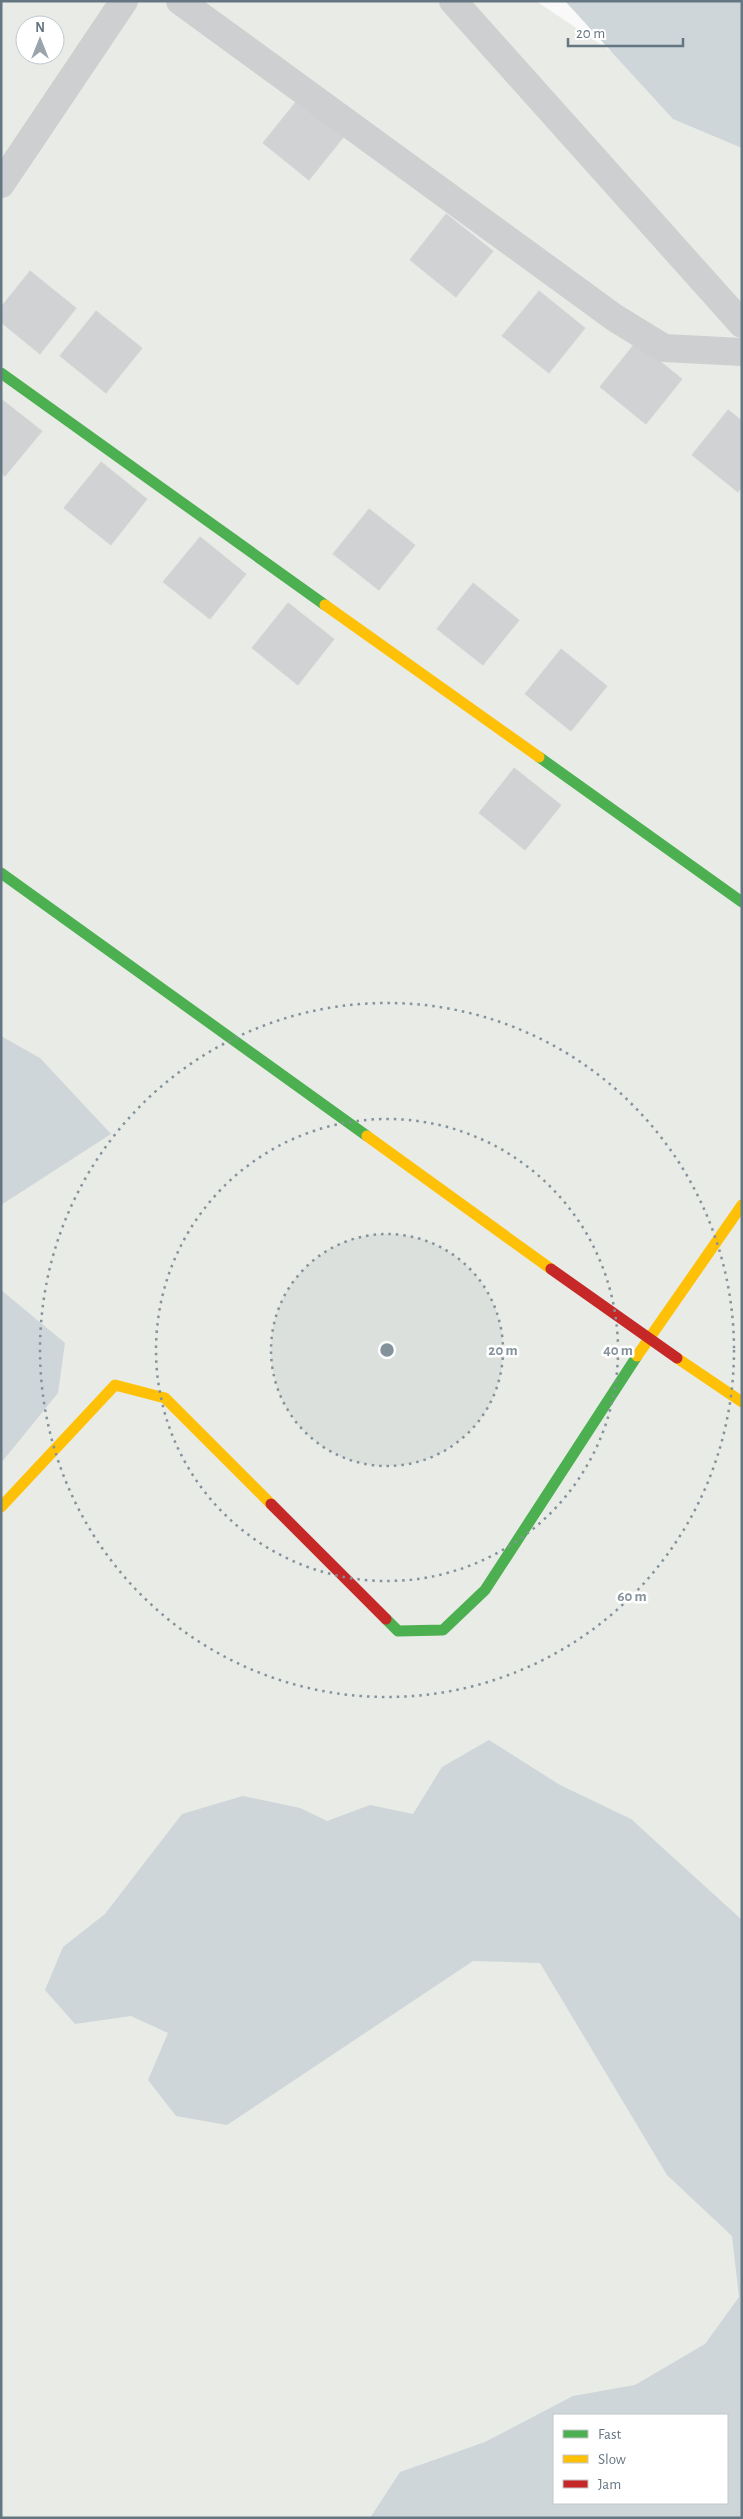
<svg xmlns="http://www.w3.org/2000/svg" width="743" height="2519" font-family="'Alegreya Sans',sans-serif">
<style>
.green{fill:#e8ebe6;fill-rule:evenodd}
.water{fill:#ced6d9;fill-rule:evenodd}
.building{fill:#d0d2d3;stroke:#e8e8e8}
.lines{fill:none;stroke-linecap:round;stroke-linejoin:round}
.street{stroke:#cecfd0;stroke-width:28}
.fast{stroke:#4caf50;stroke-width:11}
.slow{stroke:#ffc107;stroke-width:11}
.jam{stroke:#c62828;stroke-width:11}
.ring{fill:none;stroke:#84929c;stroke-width:2.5;stroke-dasharray:2.5 5}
.centre{fill:#84929c;stroke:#fff;stroke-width:2.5}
.ring-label{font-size:15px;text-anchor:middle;font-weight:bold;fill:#84929c;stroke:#fff;stroke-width:5;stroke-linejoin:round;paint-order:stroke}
</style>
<rect width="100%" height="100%" fill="#f9f9f9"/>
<path class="green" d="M1 1H536L742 139V2518H1ZM25 25H55V55H25ZM554 2415H727V2503H554Z"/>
<g class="water">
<path d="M565 1H742V148L673 119Z"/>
<path d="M1 1036 40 1058 111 1134 1 1205Z"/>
<path d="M1 1290 65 1343 58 1393 1 1463Z"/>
<path d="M489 1740 560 1785 631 1819 742 1920V2518H370L400 2472 485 2442 573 2396 635 2385 705 2344 739 2297 732 2236 667 2175 540 1963 473 1961 227 2125 176 2116 148 2080 168 2033 131 2016 75 2024 45 1990 63 1947 105 1914 182 1814 243 1796 300 1808 327 1821 370 1805 413 1814 442 1767ZM554 2415H727V2503H554Z"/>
</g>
<g class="building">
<path d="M299 97 346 135 309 181 262 143Z"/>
<path d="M446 213 494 251 456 298 409 260Z"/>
<path d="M30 270 77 308 40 355 1 323V306Z"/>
<path d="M539 290 586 328 549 374 501 336Z"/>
<path d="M96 310 143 348 106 394 59 356Z"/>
<path d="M636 341 683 379 646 425 599 387Z"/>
<path d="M1 398 43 431 5 477 1 474Z"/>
<path d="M728 409 742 420V488L738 493 691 455Z"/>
<path d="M101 461 148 499 111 546 63 508Z"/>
<path d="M369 508 416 545 379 591 332 554Z"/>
<path d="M200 536 247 574 210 620 162 582Z"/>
<path d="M473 582 520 620 483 666 436 629Z"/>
<path d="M288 602 335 639 298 686 251 648Z"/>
<path d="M561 648 608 686 571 732 524 694Z"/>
<path d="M514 767 562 805 525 851 478 813Z"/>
</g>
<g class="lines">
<g class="street">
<path d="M180 1 615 318 664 348 742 352"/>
<path d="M453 1 742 324"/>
<path d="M1 184 124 1"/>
</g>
<g class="fast">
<path d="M1 373 325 605"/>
<path d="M539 757 742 902"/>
<path d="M1 873 367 1136"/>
<path d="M386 1619 398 1631 443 1630 485 1590 637 1356"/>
</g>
<g class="slow">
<path d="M325 605 539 757"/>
<path d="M367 1136 551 1269"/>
<path d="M637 1356 742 1205"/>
<path d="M677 1358 742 1402"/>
<path d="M1 1507 115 1385 165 1398 271 1504"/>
</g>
<g class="jam">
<path d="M551 1269 677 1358"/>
<path d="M271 1504 386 1619"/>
</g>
</g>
<circle cx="387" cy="1350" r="116" fill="#84929c" fill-opacity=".12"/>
<g class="ring">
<circle cx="387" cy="1350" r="116"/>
<circle cx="387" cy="1350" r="231"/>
<circle cx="387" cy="1350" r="347"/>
</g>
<circle cx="387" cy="1350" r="8" class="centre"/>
<g class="ring-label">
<text x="503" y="1355">20 m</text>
<text x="618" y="1355">40 m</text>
<text x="632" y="1601">60 m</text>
</g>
<rect width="743" height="2519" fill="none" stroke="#657683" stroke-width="5"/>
<rect x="553" y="2414" width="175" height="90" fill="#ffffff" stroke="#c1c8cd"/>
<rect x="563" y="2430" width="25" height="8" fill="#4caf50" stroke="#c1c8cd"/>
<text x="598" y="2439" font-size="15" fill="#657683">Fast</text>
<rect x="563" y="2455" width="25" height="8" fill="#ffc107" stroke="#c1c8cd"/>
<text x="598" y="2464" font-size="15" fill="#657683">Slow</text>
<rect x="563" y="2480" width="25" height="8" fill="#c62828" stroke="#c1c8cd"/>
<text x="598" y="2489" font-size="15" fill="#657683">Jam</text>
<g transform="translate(40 40)"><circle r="24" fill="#ffffff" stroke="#c1c8cd"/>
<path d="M0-4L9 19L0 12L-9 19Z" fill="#99a4ac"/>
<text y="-8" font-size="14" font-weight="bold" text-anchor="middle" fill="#657683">N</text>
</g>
<path d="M568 38v8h115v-8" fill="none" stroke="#657683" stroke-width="2.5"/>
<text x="576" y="38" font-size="15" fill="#657683" stroke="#ffffff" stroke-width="4" paint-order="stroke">20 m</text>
</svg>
